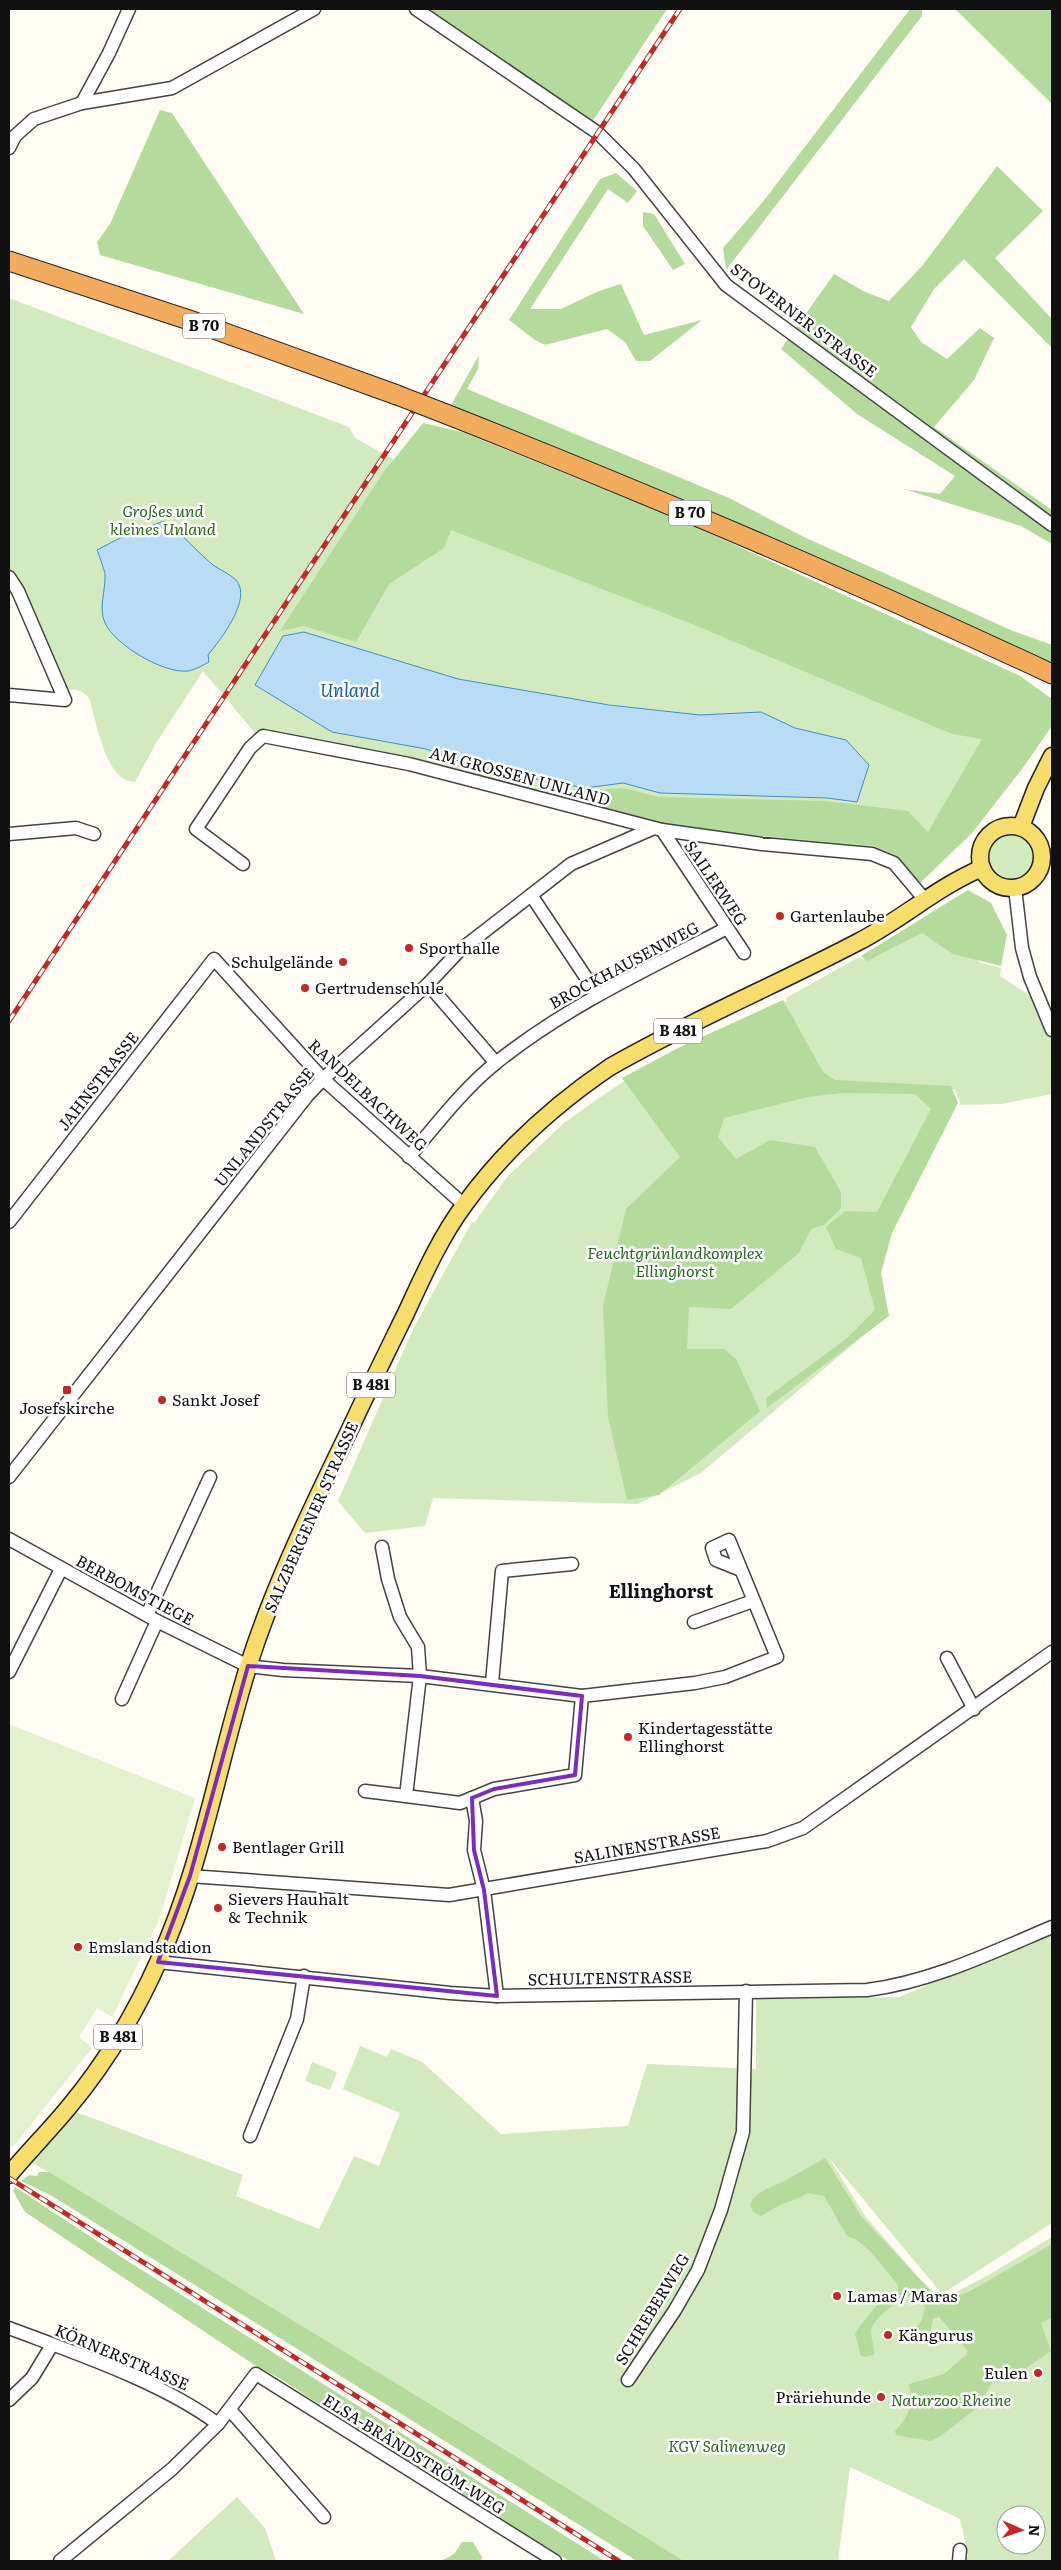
<svg xmlns="http://www.w3.org/2000/svg" width="1061" height="2570" font-family="Literata,serif">
<style>
.green{fill:#d2eabd;fill-rule:evenodd}
.forest{fill:#b5db9c}
.pitch{fill:#e3f1ce}
.water{fill:#b9dcf6;stroke:#408dcd}
.lines{fill:none;stroke-linecap:round;stroke-linejoin:round}
.minor-casing{stroke:#434343;stroke-width:15}
.major-casing{stroke:#212121;stroke-width:19}
.highway-casing{stroke:#212121;stroke-width:21}
.minor{stroke:#fff;stroke-width:12}
.major{stroke:#f7dd6b;stroke-width:16}
.highway{stroke:#f3ab5e;stroke-width:19}
.rail-casing{stroke:#c12928;stroke-width:5}
.rail{stroke:#fff;stroke-width:3;stroke-dasharray:9;stroke-linecap:butt}
.highway-bridge-casing{stroke:#212121;stroke-width:21;stroke-linecap:butt}
.highway-bridge{stroke:#f3ab5e;stroke-width:19}
.marked{fill:none;stroke:#7b2cbf;stroke-width:4;stroke-linejoin:round}
.poi-dot{fill:#c12928;stroke:#fff;stroke-width:2}
.labels{text-anchor:middle;stroke-width:5;stroke-linejoin:round;paint-order:stroke}
.shield{fill:#fff;stroke:#585858;stroke-width:1}
.shield-label{font-size:15px;font-weight:bold;fill:#101010}
.street-label{font-size:16px;fill:#101010;stroke:#fff}
.park-label{font-size:16px;font-style:italic;fill:#2b6920;stroke:#fff}
.poi-label{font-size:16px;fill:#101010;stroke:#fff;text-anchor:start}
.water-label{font-size:18px;font-style:italic;fill:#185fa3;stroke:#fff}
.neighbourhood-label{font-size:18px;font-weight:bold;fill:#101010;stroke:#fff}
</style>
<rect width="100%" height="100%" fill="#fffdf4"/>
<g class="green">
<path d="M9 298 349 427 355 438 404 465 1043 731 914 881 889 853 863 847 706 833 675 827 565 797 384 758 284 732 268 731 256 734 203 671 156 743 135 782C105 782 97 722 89 698 81 689 75 689 62 690L9 575Z"/>
<circle cx="1011" cy="857" r="25"/>
<path d="M928 922 981 963 1001 968 1000 976 1052 1010V1094L1001 1104 961 1105 955 1089H951L875 1237 877 1324 701 1473 638 1504 433 1498 425 1526 365 1533 338 1501 414 1327 472 1222 474 1223 508 1176 564 1123 599 1098 629 1078 787 1001 786 998 859 957 863 960Z"/>
<path d="M1052 1932V2223L942 2294 829 2158 865 2216 919 2278 942 2299 985 2277 1052 2237V2561H966L968 2555 960 2519 850 2467 838 2561H684L526 2462 30 2161 76 2112 243 2175 236 2196 319 2229 354 2156 379 2166 400 2113 343 2089 360 2046 387 2057 391 2049 422 2062 501 2134 628 2126 647 2064 756 2069V1999L899 1997ZM729 2207 703 2270 623 2382ZM1006 2515H1036V2545H1006Z"/>
<path d="M312 2062 337 2072 330 2090 305 2081Z"/>
<path d="M237 2497 265 2528 276 2561H168Z"/>
</g>
<g class="forest">
<path d="M432 9H667L592 122 579 118 432 12Z"/>
<path d="M910 9H922V16L726 270 723 248 762 203Z"/>
<path d="M955 9H1052V104Z"/>
<path d="M160 110 172 113 304 314 100 255 97 242 110 224Z"/>
<path d="M997 166 1043 211 995 258 1052 319V348L964 259 934 289 911 327 921 342 947 359 980 328 994 338 974 380 934 427 1052 510V544L1021 526 904 489 940 494 955 476 857 414 781 349 834 274 865 292 889 301 922 266Z"/>
<path d="M616 173 637 191 628 203 608 189 530 309H561L599 291 621 284 644 335 702 320 650 361H636L625 342 607 329 545 345 535 340 509 320 600 179Z"/>
<path d="M643 212 654 214 685 264 673 270 643 226Z"/>
<path d="M479 355 478 369 467 389 729 498 806 538 1013 631 1052 645V666L450 407Z"/>
<path d="M423 423 462 432 679 519 1020 676 1052 699V726L1022 769 972 833 919 884 896 855 875 846 687 829 582 801 581 791 623 788 659 797 826 801 908 811 928 832 982 739 952 734 697 626 451 530 444 548 389 584 356 642 304 626 280 631 383 473Z"/>
<path d="M968 890 991 903 1007 935 1001 966 953 954 922 933 867 961 861 956Z"/>
<path d="M783 1000 823 1072 835 1080 951 1086 958 1103 892 1233 881 1273 889 1316 767 1408 766 1398 846 1339 875 1310 861 1258 836 1249 826 1227 845 1211 877 1212 931 1109 915 1094 842 1093 808 1097 724 1118 718 1137 736 1159 770 1140 815 1147 841 1192V1208L824 1225 811 1229 799 1253 731 1309 689 1307 687 1349H724L736 1359 760 1411 659 1495 627 1500 608 1417 603 1306 626 1209 680 1157 622 1078 678 1048Z"/>
<path d="M825 2158 861 2216 942 2303 972 2290 1052 2244V2318L1041 2323 1051 2351 1012 2378 993 2381 979 2406 941 2436 930 2441 896 2435 895 2431C909 2416 914 2405 909 2384L944 2374 967 2354V2350L939 2317 933 2319 929 2338 925 2343H918L912 2339 911 2331 921 2322 925 2308 921 2301 906 2295C896 2304 873 2317 871 2332 871 2339 875 2347 874 2355L865 2357 861 2356 855 2334C862 2322 885 2292 898 2291V2285L871 2252 857 2240 847 2236 824 2196 808 2193C795 2201 790 2200 778 2206 772 2209 767 2213 761 2216L753 2212 750 2204C759 2188 773 2188 788 2179 800 2172 813 2165 825 2158Z"/>
<path d="M39 2172H49L519 2458 684 2561H637L52 2196 21 2181 29 2175 37 2176Z"/>
<path d="M15 2187 126 2260 605 2561H569L362 2433 281 2379 256 2366 25 2212 13 2191Z"/>
<path d="M462 2542H473L482 2557 481 2561H441L454 2554Z"/>
</g>
<path class="pitch" d="M9 1724 195 1798 159 1920 112 2017 97 2008 79 2037 92 2048 13 2147 9 2144Z"/>
<g class="water">
<path d="M164 521C183 534 196 551 213 565 220 570 230 574 236 580 253 599 220 640 208 655L209 662C203 665 195 670 188 671 164 674 115 645 105 623 98 608 106 590 105 574 105 572 98 552 97 550L124 536Z"/>
<path d="M304 632 458 679 609 705 700 715 761 712 795 728 846 740 869 765 857 802 827 798 660 793 623 783 585 788 478 768 426 749 332 732 255 685 283 636Z"/>
</g>
<g class="lines">
<defs>
<g id="minor">
<path d="M416 9 598 133 634 169 726 285 1052 525"/>
<path d="M82 103 109 53 129 9"/>
<path d="M9 148 15 136 34 119 82 103 172 88 314 9"/>
<path d="M9 577 18 591 65 700 9 695"/>
<path d="M662 830 744 953"/>
<path d="M9 834 76 828 94 834"/>
<path d="M243 864 196 829 250 748 263 736 409 764 662 830 762 844 872 854 894 863 925 900"/>
<path d="M1015 888 1022 948 1030 977 1052 1030"/>
<path d="M531 895 597 994"/>
<path d="M428 984 496 1063"/>
<path d="M409 1157C436 1125 464 1088 497 1062 567 1006 648 969 727 928"/>
<path d="M9 1222 214 959 323 1079 464 1205"/>
<path d="M9 1477 307 1096 323 1079 428 984 459 951 571 864 654 828"/>
<path d="M9 1539 157 1621 248 1666 283 1670 420 1676 582 1696 695 1683 725 1677 777 1657 729 1540 712 1548 716 1560 741 1570"/>
<path d="M382 1547 388 1579 400 1617 418 1647 420 1676 406 1796 460 1803 494 1789 575 1775 582 1696"/>
<path d="M147 1615 210 1477"/>
<path d="M694 1622 753 1601"/>
<path d="M947 1658 974 1709"/>
<path d="M9 1672 61 1569"/>
<path d="M492 1683 502 1571 572 1564"/>
<path d="M122 1699 157 1621"/>
<path d="M365 1791 406 1796"/>
<path d="M472 1798 476 1821 474 1850 484 1890 497 1996"/>
<path d="M190 1876 449 1895 767 1841 803 1828 1052 1652"/>
<path d="M158 1962 450 1993 497 1996 867 1990C931 1982 993 1952 1052 1927"/>
<path d="M250 2136 297 2019 304 1976"/>
<path d="M9 2328C75 2353 162 2382 218 2424"/>
<path d="M628 2380 675 2310 698 2270 721 2210 743 2132 746 1991"/>
<path d="M9 2400 32 2378 52 2345"/>
<path d="M230 2410 324 2517"/>
<path d="M60 2561 172 2469 218 2424 256 2374 555 2561"/>
<path d="M959 2561 960 2550"/>
</g>
<g id="major">
<circle cx="1011" cy="857" r="31"/>
<path d="M1021 827 1036 788 1052 756"/>
<path d="M9 2175C28 2152 49 2131 68 2108 105 2064 136 2012 159 1960 202 1866 218 1762 249 1664 275 1582 314 1504 351 1427 369 1388 388 1350 407 1311 424 1274 441 1236 465 1204 505 1149 554 1105 610 1067 690 1021 776 985 858 942 901 920 937 887 982 868"/>
</g>
<g id="highway">
<path d="M9 261 189 320 397 395"/>
<path d="M446 414C651 495 853 581 1052 674"/>
</g>
</defs>
<use href="#minor" class="minor-casing"/>
<use href="#major" class="major-casing"/>
<use href="#highway" class="highway-casing"/>
<use href="#minor" class="minor"/>
<use href="#major" class="major"/>
<use href="#highway" class="highway"/>
<defs>
<g id="rail">
<path d="M9 1021 680 9"/>
<path d="M9 2178 619 2561"/>
</g>
</defs>
<use href="#rail" class="rail-casing"/>
<use href="#rail" class="rail"/>
<defs>
<path id="highway-bridge" d="M397 395 446 414"/>
</defs>
<use href="#highway-bridge" class="highway-bridge-casing"/>
<use href="#highway-bridge" class="highway-bridge"/>
</g>
<path class="marked" d="M248 1666 420 1676 582 1696 575 1775 494 1789 472 1798 474 1850 484 1890 497 1996 158 1962 190 1876Z"/>
<g class="poi-dot">
<circle cx="780" cy="916" r="5"/>
<circle cx="409" cy="948" r="5"/>
<circle cx="343" cy="962" r="5"/>
<circle cx="305" cy="988" r="5"/>
<rect x="62" y="1385" width="10" height="10" rx="2.5"/>
<circle cx="162" cy="1400" r="5"/>
<circle cx="628" cy="1737" r="5"/>
<circle cx="222" cy="1847" r="5"/>
<circle cx="218" cy="1908" r="5"/>
<circle cx="78" cy="1947" r="5"/>
<circle cx="837" cy="2296" r="5"/>
<circle cx="888" cy="2335" r="5"/>
<circle cx="1038" cy="2373" r="5"/>
<circle cx="881" cy="2397" r="5"/>
</g>
<g class="labels">
<g class="shield">
<rect x="183" y="313.5" width="42" height="25" rx="4"/>
<rect x="669" y="500.5" width="42" height="25" rx="4"/>
<rect x="654" y="1018.5" width="48" height="25" rx="4"/>
<rect x="347" y="1372.5" width="48" height="25" rx="4"/>
<rect x="94" y="2024.5" width="48" height="25" rx="4"/>
</g>
<g class="shield-label">
<text x="204" y="331">B 70</text>
<text x="690" y="518">B 70</text>
<text x="678" y="1036">B 481</text>
<text x="371" y="1390">B 481</text>
<text x="118" y="2042">B 481</text>
</g>
<g class="street-label">
<text transform="translate(804 320) rotate(37)" y="6">STOVERNER STRASSE</text>
<text transform="translate(520 776) rotate(15)" y="6">AM GROSSEN UNLAND</text>
<text transform="translate(716 883) rotate(56)" y="6">SAILERWEG</text>
<text transform="translate(624 965) rotate(-28)" y="6">BROCKHAUSENWEG</text>
<text transform="translate(98 1081) rotate(-52)" y="6">JAHNSTRASSE</text>
<text transform="translate(368 1095) rotate(43)" y="6">RANDELBACHWEG</text>
<text transform="translate(264 1127) rotate(-51)" y="6">UNLANDSTRASSE</text>
<text transform="translate(311 1517) rotate(-66)" y="6">SALZBERGENER STRASSE</text>
<text transform="translate(135 1590) rotate(28)" y="6">BERBOMSTIEGE</text>
<text transform="translate(647 1845) rotate(-10)" y="6">SALINENSTRASSE</text>
<text transform="translate(610 1978) rotate(-1)" y="6">SCHULTENSTRASSE</text>
<text transform="translate(652 2309) rotate(-59)" y="6">SCHREBERWEG</text>
<text transform="translate(122 2357) rotate(23)" y="6">KÖRNERSTRASSE</text>
<text transform="translate(414 2454) rotate(32)" y="6">ELSA-BRÄNDSTRÖM-WEG</text>
</g>
<g class="park-label">
<text x="163" y="517">Großes und<tspan x="163" dy="18">kleines Unland</tspan></text>
<text x="675" y="1259">Feuchtgrünlandkomplex<tspan x="675" dy="18">Ellinghorst</tspan></text>
<text x="951" y="2406">Naturzoo Rheine</text>
<text x="727" y="2452">KGV Salinenweg</text>
</g>
<g class="poi-label">
<text x="790" y="922">Gartenlaube</text>
<text x="419" y="954">Sporthalle</text>
<text x="333" y="968" text-anchor="end">Schulgelände</text>
<text x="315" y="994">Gertrudenschule</text>
<text x="172" y="1406">Sankt Josef</text>
<text x="67" y="1414" text-anchor="middle">Josefskirche</text>
<text x="638" y="1734">Kindertagesstätte<tspan x="638" dy="18">Ellinghorst</tspan></text>
<text x="232" y="1853">Bentlager Grill</text>
<text x="228" y="1905">Sievers Hauhalt<tspan x="228" dy="18">&amp; Technik</tspan></text>
<text x="88" y="1953">Emslandstadion</text>
<text x="847" y="2302">Lamas / Maras</text>
<text x="898" y="2341">Kängurus</text>
<text x="1028" y="2379" text-anchor="end">Eulen</text>
<text x="871" y="2403" text-anchor="end">Präriehunde</text>
</g>
<g class="water-label">
<text x="350" y="697">Unland</text>
</g>
<g class="neighbourhood-label">
<text x="661" y="1598">Ellinghorst</text>
</g>
</g>
<rect width="1061" height="2570" fill="none" stroke="#101010" stroke-width="20"/>
<g transform="translate(1021 2530) rotate(92)"><circle r="24" fill="#ffffff" stroke="#9f9f9f"/>
<path d="M0-4L9 19L0 12L-9 19Z" fill="#c12928"/>
<text y="-8" font-size="14" font-weight="bold" text-anchor="middle" fill="#101010">N</text>
</g>
</svg>
